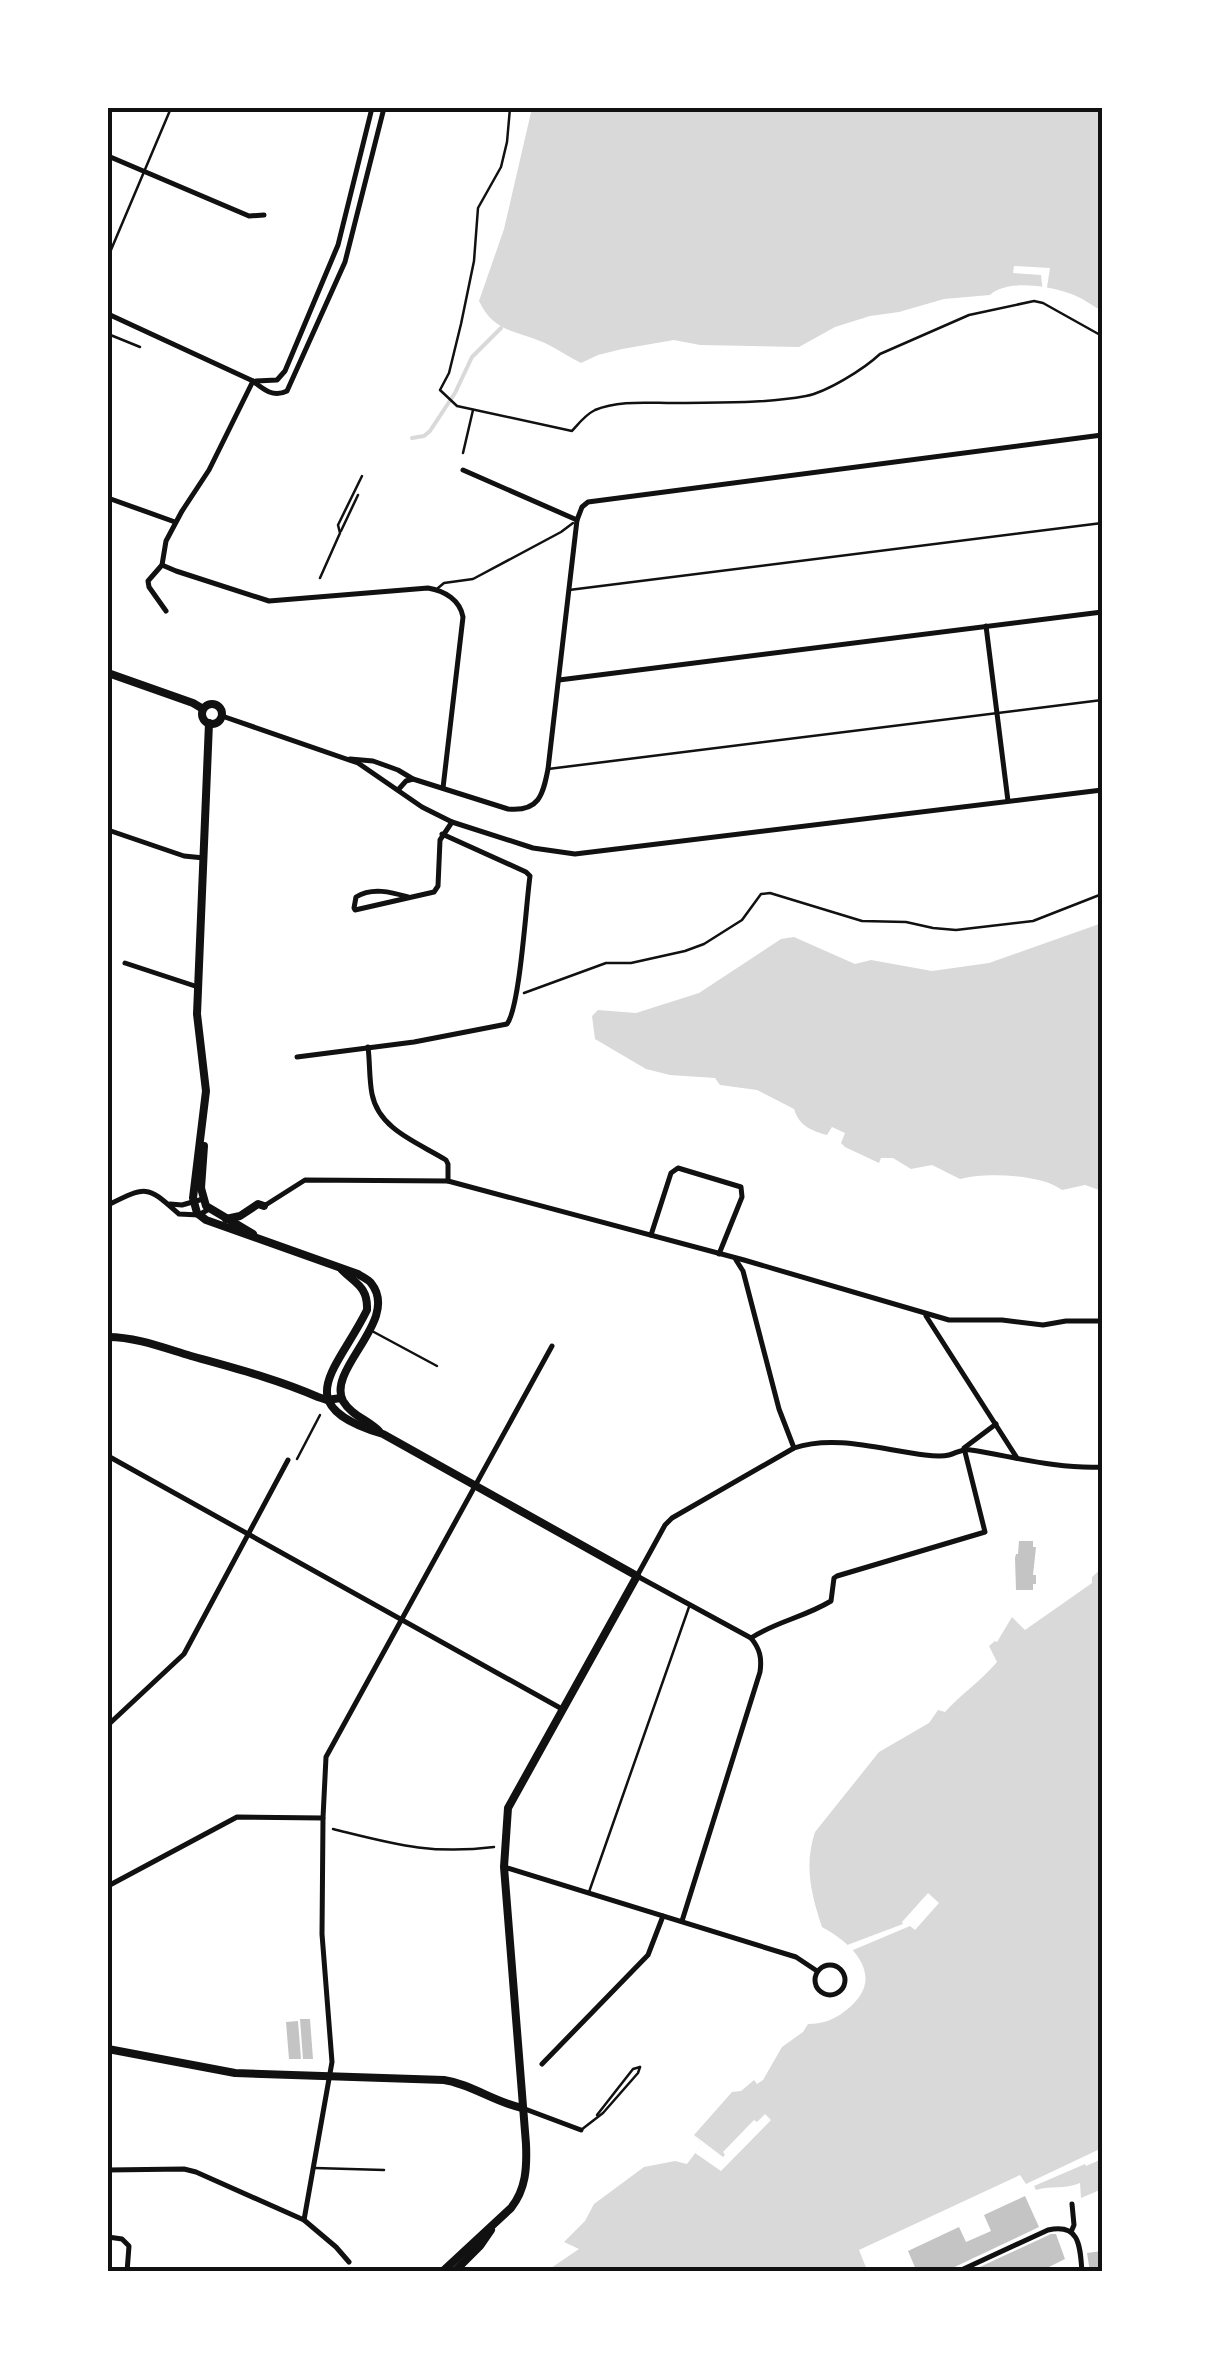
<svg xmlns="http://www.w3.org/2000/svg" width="1210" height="2379" font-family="'Golos Text',sans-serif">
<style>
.water{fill:#d9d9d9}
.pier{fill:#fff}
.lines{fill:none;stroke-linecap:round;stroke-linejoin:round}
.stream{stroke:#d9d9d9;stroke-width:4}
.building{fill:#c4c4c4}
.path{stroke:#111;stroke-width:2.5}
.service{stroke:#111;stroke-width:2.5}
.minor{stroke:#111;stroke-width:5}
.tertiary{stroke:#111;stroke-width:8}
.secondary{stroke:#111;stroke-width:8}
.neatline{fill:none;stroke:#111;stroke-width:4}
</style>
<rect width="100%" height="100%" fill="#fff"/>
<g class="water">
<path d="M532 108H1102V311C1093 306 1084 299 1074 295 1054 287 1007 278 990 295L944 299 899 312 870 316 835 327 799 347 700 345 674 340 622 349 598 355 581 363C569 357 557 349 545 343 516 330 494 333 479 301L504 229Z"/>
<path d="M1102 923V1191L1085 1185 1062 1190C1042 1174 984 1172 960 1179L932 1165 911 1169 893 1158H881L879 1163 845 1147 841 1143 845 1133 832 1127 827 1135C812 1131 799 1126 794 1109L757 1090 720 1085 715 1078 670 1075 646 1069 595 1039 592 1016 598 1010 636 1013 699 993 781 939 794 937 855 964 871 960 932 971 989 963Z"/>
<path d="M1102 1568V2148L1026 2184 1020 2175 859 2250 867 2270 864 2271 551 2272V2268L579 2249 564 2242 585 2221 594 2204 644 2167 675 2161 687 2164 702 2144 694 2135 732 2092 741 2091 754 2080 757 2084 763 2080 782 2047 803 2032 808 2024C822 2024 834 2020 845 2011 887 1980 857 1946 822 1927 811 1894 804 1865 815 1832L879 1752 929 1723 938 1710 945 1712C961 1694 981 1681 997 1662L989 1646 995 1641 997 1642 1012 1617 1025 1630 1092 1583V1577Z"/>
<path d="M1102 2159V2189L1081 2198 1080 2183C1064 2190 1052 2185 1036 2190L1034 2186 1085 2164 1086 2166Z"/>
</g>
<g class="pier">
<path d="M1014 266 1050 268 1046 294 1043 293 1041 275 1013 273Z"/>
<path d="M928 1893 939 1903 915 1930 910 1926 846 1953 842 1947 903 1924 902 1922Z"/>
<path d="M765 2114 771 2120 721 2171 695 2153 702 2144 694 2135 723 2157 725 2155 723 2152 754 2120 757 2122Z"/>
</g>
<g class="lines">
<path class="stream" d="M412 438 424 436 430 431 455 393 472 357 501 328"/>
</g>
<g class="building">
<path d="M1019 1541H1033V1547H1036L1033 1575H1036V1584H1033V1590H1016L1015 1558 1016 1554H1018Z"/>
<path d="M300 2019H310L313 2059H303Z"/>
<path d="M298 2021 301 2059H289L286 2022Z"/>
<path d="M1025 2196 1039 2227 944 2272H917L908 2251 959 2227 966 2242 991 2231 984 2215Z"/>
<path d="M1051 2234H1056L1065 2259 1039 2272H969Z"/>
<path d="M1102 2251V2272H1090L1087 2253Z"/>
</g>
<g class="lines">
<g class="path">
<path d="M510 108 507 142 501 167 478 208 474 261 461 324 449 373 440 390 457 406 572 431C579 423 585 415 595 410 618 400 648 403 673 403 716 402 763 404 806 396 827 392 864 369 880 354L969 315 1034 301 1043 303 1102 336"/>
<path d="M953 108V110"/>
<path d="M108 334 140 347"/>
<path d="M463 453 473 410"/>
<path d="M341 531 358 495"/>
<path d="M320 578 340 533 338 525 362 476"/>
<path d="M524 993 606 963H631L685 951 704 944 742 920 761 894 770 893 862 921 906 922 933 928 956 930 1033 921 1102 894"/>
<path d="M297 1459 320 1415"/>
<path d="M333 1829C394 1844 430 1855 494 1847"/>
</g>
<g class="service">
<path d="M108 257 171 108"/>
<path d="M438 588 444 583 473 579 561 532 573 523"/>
<path d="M569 590 1102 523"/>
<path d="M548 769 1102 700"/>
<path d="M372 1331 437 1366"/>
<path d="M589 1892 689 1607"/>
<path d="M597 2115 633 2069 640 2067"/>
<path d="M581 2130 603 2113 638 2073 640 2067"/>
<path d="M315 2168 384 2170"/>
</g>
<g class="minor">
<path d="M108 156 249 216 264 215"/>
<path d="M108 314 253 381C263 389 273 398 287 391L345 262 384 108"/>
<path d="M256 381 277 380 285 371 338 245 372 108"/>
<path d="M463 470 577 520"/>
<path d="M108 498 175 522"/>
<path d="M162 565 176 571 269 601 428 588C445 591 460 600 463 617L443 788"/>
<path d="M166 611 149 587 148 581 162 565 166 541 182 511 209 470 253 381"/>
<path d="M986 626 1008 801"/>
<path d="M559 680 1102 612"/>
<path d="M222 716 358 763 422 807 452 822 533 848 575 854 1102 790"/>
<path d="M350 759 373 761 398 770 413 779 508 809C539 812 543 795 548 769L577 520 582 507 588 502 1102 435"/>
<path d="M398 790 406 781 413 779"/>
<path d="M108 830 184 856 204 858"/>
<path d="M408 897C391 892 372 887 356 897L354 908 355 910 434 892 438 886 440 840 452 822"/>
<path d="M125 963 198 987"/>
<path d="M368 1047C370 1062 369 1079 372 1094 379 1130 419 1143 446 1160L448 1164V1181"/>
<path d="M297 1057 414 1042 507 1024C520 1007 526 904 530 876L526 872 442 834"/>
<path d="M170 1204 182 1205 203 1199"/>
<path d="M108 1205C148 1185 147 1186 179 1214L199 1215 209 1209"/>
<path d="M264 1206 305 1180 448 1181 744 1260 949 1320H1002L1043 1325 1066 1321H1102"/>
<path d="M651 1235 671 1173 678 1168 741 1187 742 1197 719 1254"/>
<path d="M736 1260 743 1271 779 1409 794 1448"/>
<path d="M926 1316 1017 1458"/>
<path d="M108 1456 562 1709"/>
<path d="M751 1638C775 1622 805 1617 831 1601L834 1578 837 1576 985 1532 964 1448 996 1424"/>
<path d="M108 1725 184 1654 288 1460"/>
<path d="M504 1867 796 1957 817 1971"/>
<path d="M108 1886 237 1817 323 1818"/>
<path d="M682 1921 760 1672C762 1658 760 1649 751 1638L637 1576 665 1525 672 1518 794 1448C835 1434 883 1450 925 1455 933 1456 941 1457 949 1455 957 1453 962 1448 971 1450 1015 1457 1057 1469 1102 1467"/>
<circle cx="830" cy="1980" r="15"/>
<path d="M542 2064 648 1955 663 1916"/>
<path d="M525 2109 581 2130"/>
<path d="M108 2170 184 2169 196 2172 304 2220 336 2247 349 2262"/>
<path d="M304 2220 332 2062 322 1934 323 1818 326 1757 552 1346"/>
<path d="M1071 2232 1074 2225 1072 2204"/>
<path d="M108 2237 122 2239 129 2246 127 2272"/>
<path d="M957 2272 1048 2230C1080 2223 1080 2246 1082 2272"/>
</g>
<g class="tertiary">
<path d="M108 1337C136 1337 164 1348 191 1356 234 1368 277 1379 318 1397L327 1400 341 1398"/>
<path d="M108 2049 235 2073 444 2080C471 2084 494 2102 522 2108"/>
</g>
<g class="secondary">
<path d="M108 673 193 703 203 709"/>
<circle cx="212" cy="714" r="10"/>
<path d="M209 723 197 1014 206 1091 193 1198 197 1213 206 1220 358 1274C362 1277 368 1279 371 1283 401 1320 326 1369 343 1401 351 1415 368 1420 379 1431"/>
<path d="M204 1146 201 1188 206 1206 253 1234"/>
<path d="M226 1219 240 1216 258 1204 264 1206"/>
<path d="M342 1270C356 1284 368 1287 367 1310 337 1371 287 1405 383 1434L637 1576 508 1808 504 1867 526 2144C527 2168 526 2189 511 2208L442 2272"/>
<path d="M454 2272 480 2246 491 2230"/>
</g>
</g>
<rect width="1210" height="2379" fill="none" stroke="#ffffff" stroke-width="220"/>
<rect x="110" y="110" width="990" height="2159" class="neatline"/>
</svg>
